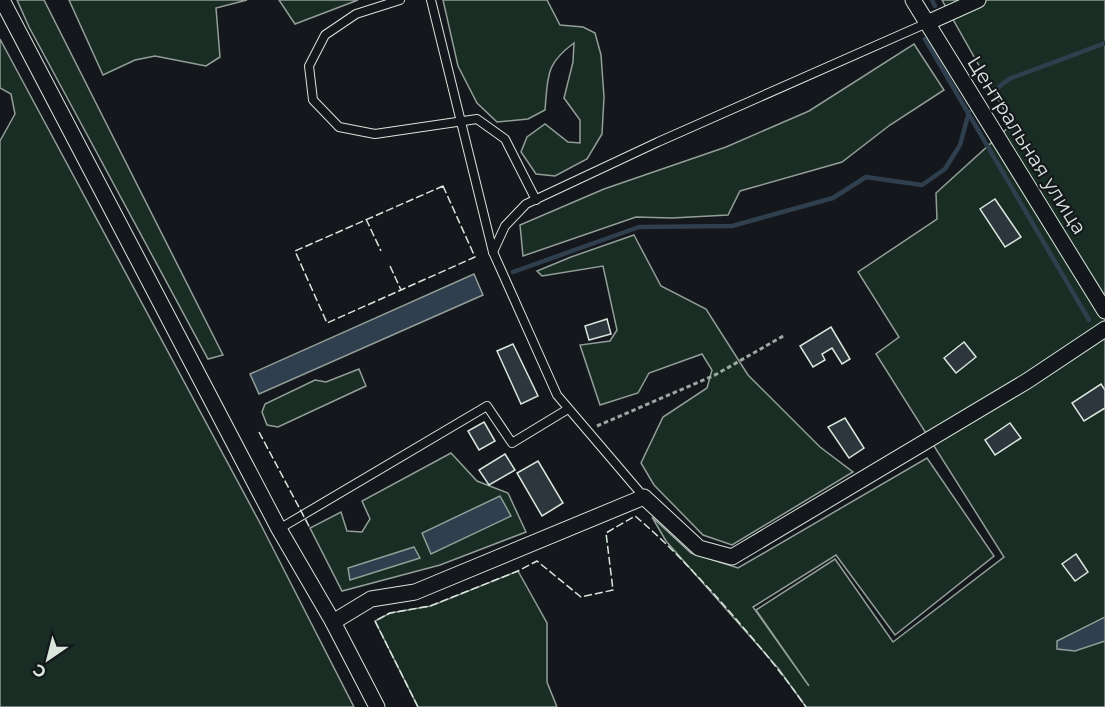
<svg xmlns="http://www.w3.org/2000/svg" width="1105" height="707" font-family="Montserrat,sans-serif">
<style>
.green{fill:#1a2d24;stroke:#939e99;stroke-width:1.5}
.water{fill:#2f3f4d;stroke:#939e99;stroke-width:1.5}
.lines{fill:none;stroke-linecap:round;stroke-linejoin:round}
.stream{stroke:#2f3f4d;stroke-width:4.5}
.building{fill:#2c363c;stroke:#d8e6dc;stroke-width:1.5}
.lane-casing{stroke:#d8e6dc;stroke-width:10}
.street-casing{stroke:#d8e6dc;stroke-width:17}
.path{stroke:#9da8a2;stroke-width:3;stroke-dasharray:4.5 3;stroke-linecap:butt}
.lane{stroke:#14181c;stroke-width:8}
.street{stroke:#14181c;stroke-width:15}
.fence{stroke:#d8e6dc;stroke-width:1.5;stroke-dasharray:8 3;stroke-linecap:butt}
.labels{text-anchor:middle;stroke-width:4.5;stroke-linejoin:round;paint-order:stroke}
.street-label{font-size:20px;fill:#d8e6dc;stroke:#14181c}
</style>
<rect width="100%" height="100%" fill="#14181c"/>
<g class="green">
<path d="M17 0H44L223 355 208 359 29 27Z"/>
<path d="M69 0H247L216 8 220 57 206 66 155 56 135 60 103 75Z"/>
<path d="M279 0H358L295 24Z"/>
<path d="M443 0H547L560 25 583 27 595 33 601 55 604 97 602 134 587 159 555 176 536 174 521 152 527 137 545 124 568 142 580 143V120L564 98 573 62 574 43C545 64 548 77 545 110L528 119 497 122 477 103 458 66Z"/>
<path d="M942 0H1105V707H806L778 668 666 541 652 517 691 553 738 568 927 458 994 556 895 635 836 555 753 607 809 686 756 610 835 559 893 642 1004 557 876 354 899 337 858 272 937 219 936 193 1012 124Z"/>
<path d="M0 39 260 523 354 707H0V141L15 114 11 94 0 88Z"/>
<path d="M914 44 944 90 890 125 842 162 740 191 728 215 672 218 636 217 523 256 520 225 604 189 726 147 809 111Z"/>
<path d="M634 235 661 286 706 309 748 375 820 447 853 472 732 545 703 535 654 485 641 463 663 417 707 388 712 370 702 354 649 373 638 393 600 405 580 345 610 341 617 330 603 266 542 276 537 271 571 257Z"/>
<path d="M359 369 366 386 278 427 267 425 262 412 265 404 315 380 326 382Z"/>
<path d="M451 453 477 481 508 493 526 532 440 565 342 591 310 528 341 512 347 531 362 532 370 519 362 501Z"/>
<path d="M518 571 547 623V682L557 707H418L375 621 390 613 431 606Z"/>
</g>
<g class="water">
<path d="M474 274 483 295 259 394 250 374Z"/>
<path d="M500 496 511 516 431 554 422 533Z"/>
<path d="M414 547 420 558 350 580 348 568Z"/>
<path d="M1105 617V641L1075 651 1057 649V641Z"/>
</g>
<g class="lines">
<g class="stream">
<path d="M932 0 935 6"/>
<path d="M925 39 1089 320"/>
<path d="M990 94 1009 79 1105 43"/>
<path d="M513 272 639 227 732 226 833 198 866 177 922 185 945 169 960 145 969 112"/>
</g>
</g>
<g class="building">
<path d="M995 199 1021 237 1005 247 980 209Z"/>
<path d="M607 319 611 334 589 340 585 326Z"/>
<path d="M831 327 850 359 842 364 832 348 822 354 825 360 813 367 800 346Z"/>
<path d="M964 342 976 357 956 373 944 358Z"/>
<path d="M513 344 538 396 521 404 497 351Z"/>
<path d="M1101 384 1105 390V408L1084 421 1072 403Z"/>
<path d="M845 418 864 448 849 458 828 427Z"/>
<path d="M484 422 495 441 479 450 468 431Z"/>
<path d="M1010 423 1021 438 995 455 985 440Z"/>
<path d="M505 454 515 470 489 485 479 470Z"/>
<path d="M538 461 563 503 542 516 517 473Z"/>
<path d="M1076 554 1088 572 1075 581 1062 564Z"/>
</g>
<g class="lines">
<defs>
<g id="lane">
<path d="M400 0 356 14 325 35 309 66 313 100 339 127 375 134 477 119 505 139 536 200"/>
<path d="M431 0 493 252 557 395 644 497"/>
<path d="M493 252 505 226 526 204 658 142 927 23"/>
<path d="M279 529 487 406 512 443 568 409"/>
</g>
<g id="street">
<path d="M2 0 279 529 333 622 377 707"/>
<path d="M913 0 1105 311"/>
<path d="M927 23 978 0"/>
<path d="M333 622 371 599 415 592 644 497 699 548 732 557 1027 381 1105 329"/>
</g>
</defs>
<use href="#lane" class="lane-casing"/>
<use href="#street" class="street-casing"/>
<path class="path" d="M597 426 715 375 785 335"/>
<use href="#lane" class="lane"/>
<use href="#street" class="street"/>
<g class="fence">
<path d="M443 186 475 257 327 323 295 251Z"/>
<path d="M366 219 381 251"/>
<path d="M390 266 401 290"/>
<path d="M259 432 310 528"/>
<path d="M418 707 375 621 390 613 430 606 518 571 537 561 581 597 613 590 606 533 635 516C664 540 688 566 713 593 746 630 778 667 806 707"/>
</g>
</g>
<g class="labels">
<g class="street-label">
<text transform="translate(1027 145) rotate(58)" y="7">Центральная улица</text>
</g>
</g>
<g transform="translate(48 659) rotate(215)" stroke="#14181c" stroke-width="4.5" paint-order="stroke">
<path d="M0-4.5L10 22L0 15L-10 22Z" fill="#d8e6dc"/>
<text y="-9" font-size="16" font-weight="bold" text-anchor="middle" fill="#d8e6dc">С</text>
</g>
</svg>
